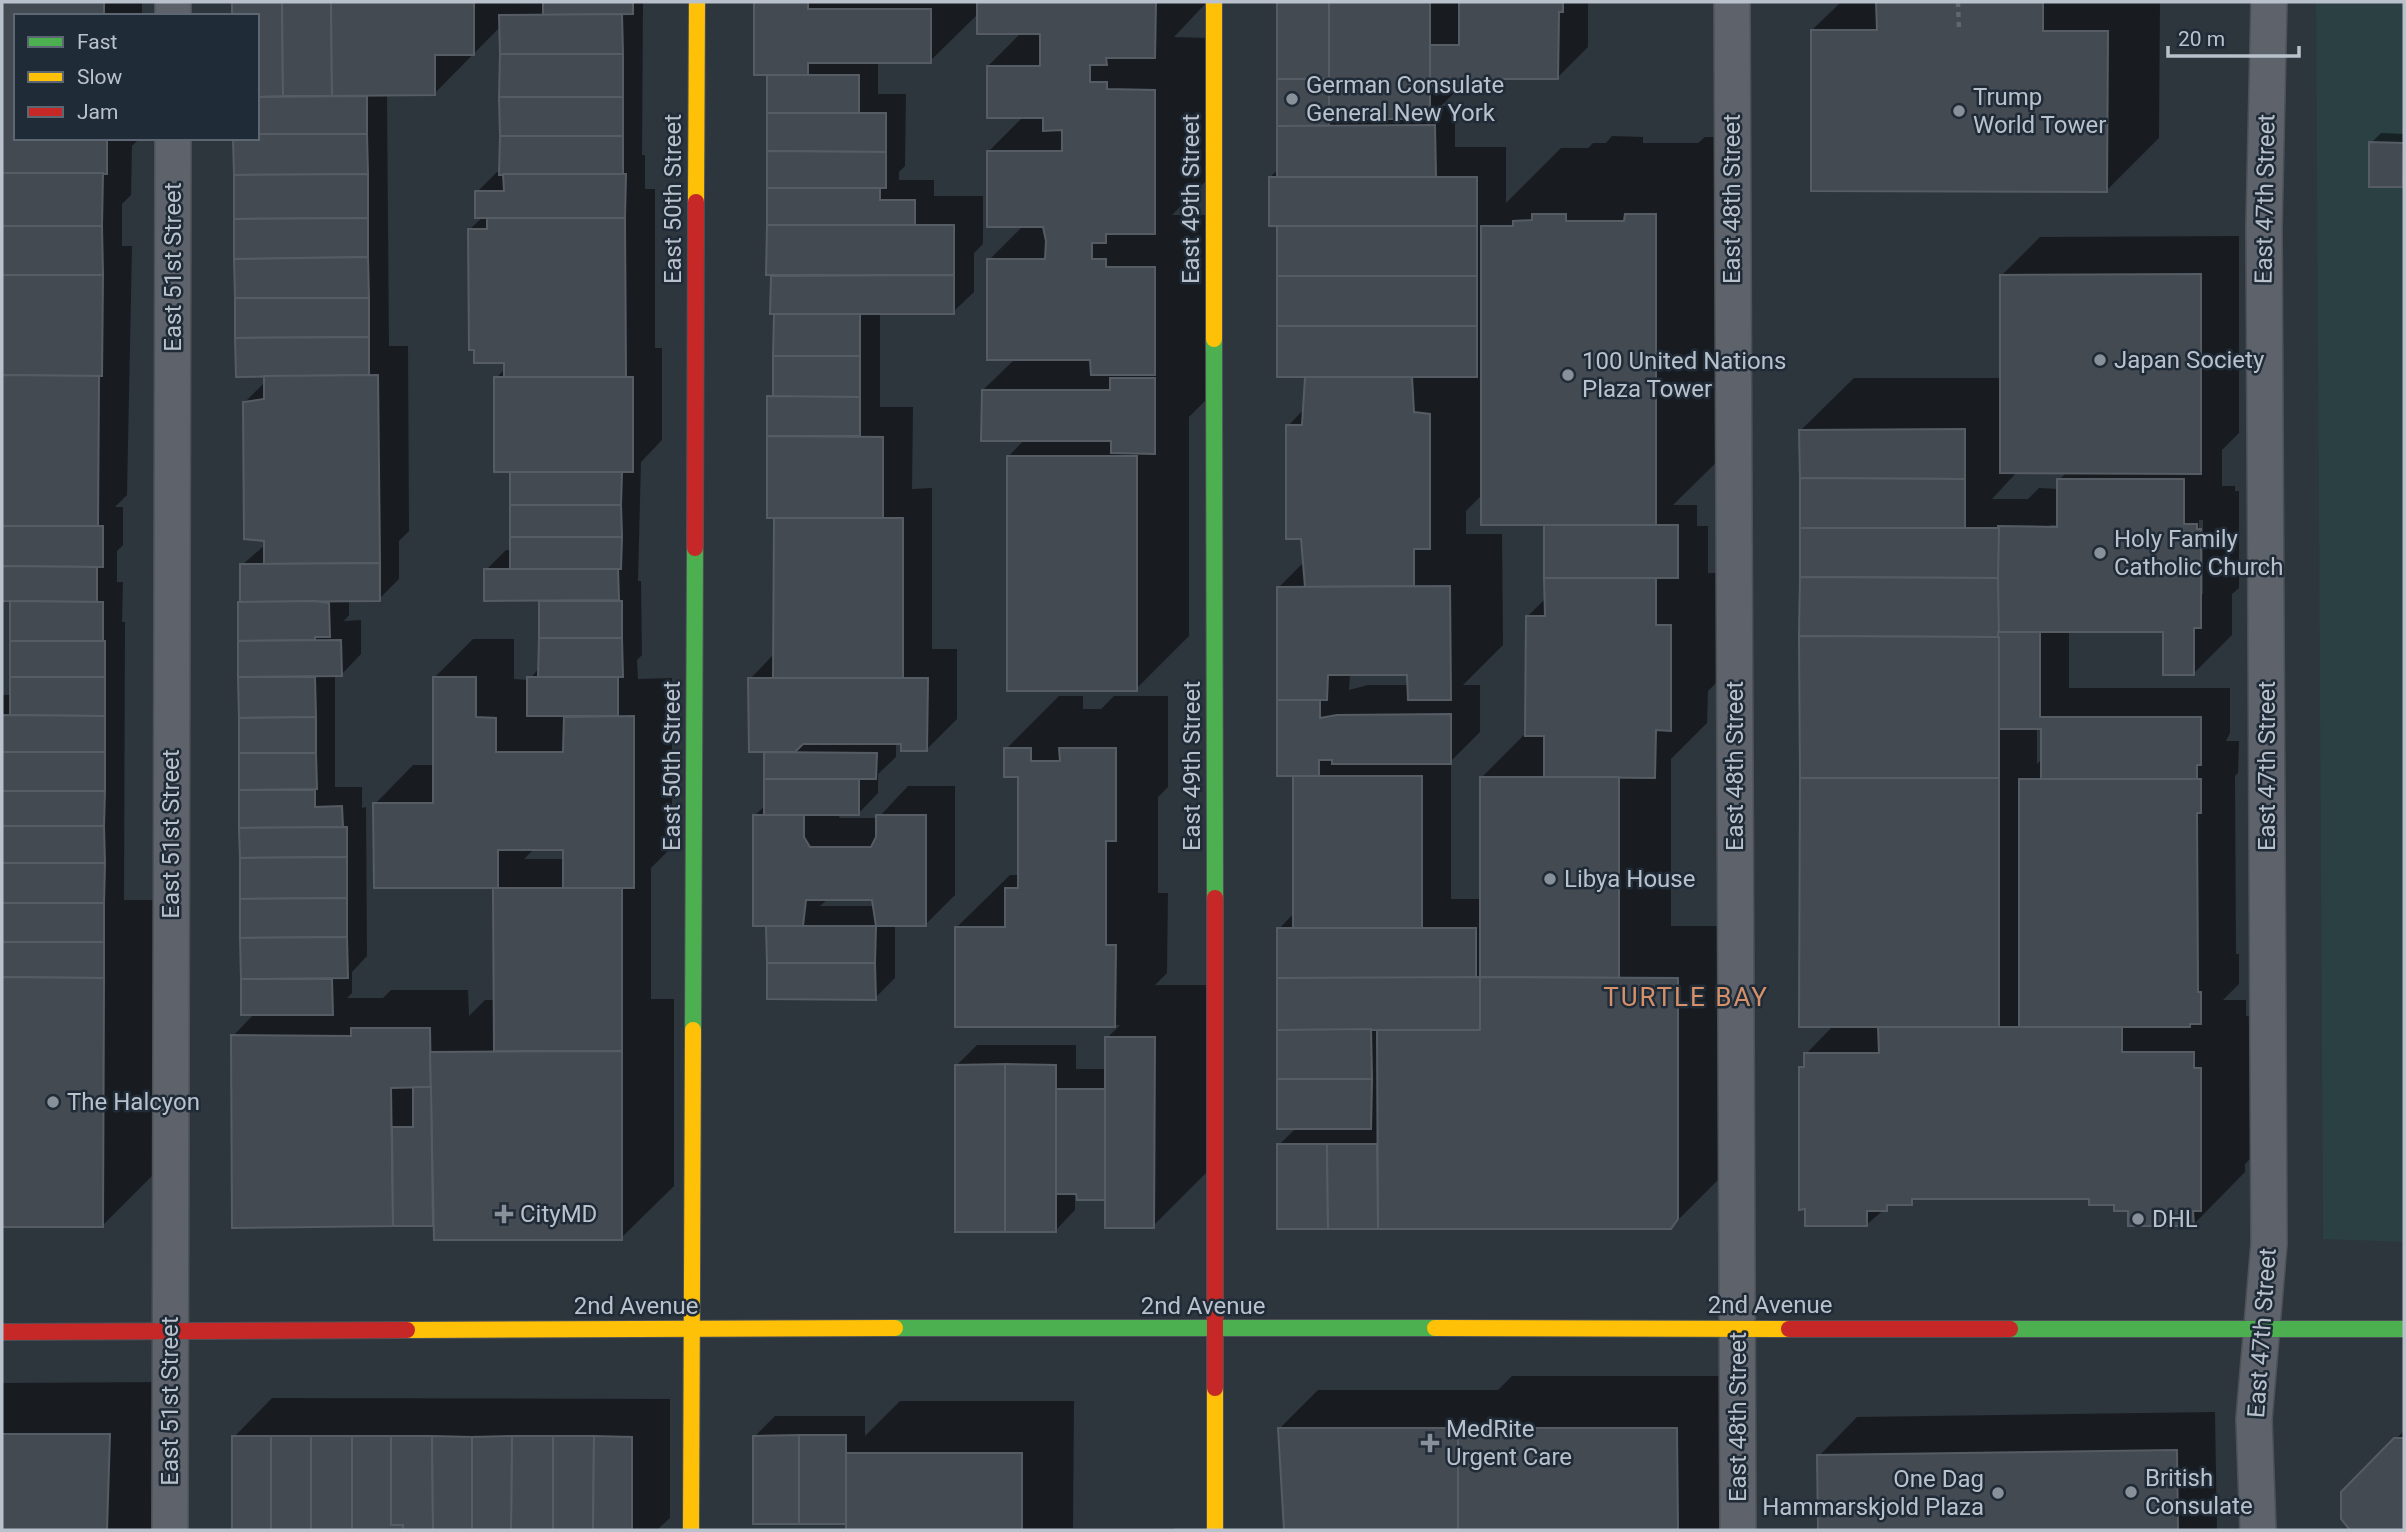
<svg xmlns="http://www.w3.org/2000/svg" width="2406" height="1532" font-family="Roboto,sans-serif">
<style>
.green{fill:#2a4042;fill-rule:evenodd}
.shadow{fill:#0007;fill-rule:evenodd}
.building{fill:#444a51;stroke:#565c64;stroke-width:2}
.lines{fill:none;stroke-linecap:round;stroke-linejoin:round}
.street-casing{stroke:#4c5157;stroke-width:38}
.fast-casing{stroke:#4c5157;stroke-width:18}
.slow-casing{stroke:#4c5157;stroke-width:18}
.jam-casing{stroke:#4c5157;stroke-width:18}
.path{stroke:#61676d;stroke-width:4.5;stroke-dasharray:5 5;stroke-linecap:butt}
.street{stroke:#5e626a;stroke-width:35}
.fast{stroke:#4caf50;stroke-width:16}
.slow{stroke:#ffc107;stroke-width:16}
.jam{stroke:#c62828;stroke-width:16}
.poi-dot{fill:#88909a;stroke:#202b38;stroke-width:2.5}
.labels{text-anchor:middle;stroke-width:5;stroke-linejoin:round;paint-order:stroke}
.poi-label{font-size:24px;fill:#b9c1cc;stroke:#202b38;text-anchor:start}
.street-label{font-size:24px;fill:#b9c1cc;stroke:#202b38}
.neighbourhood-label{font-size:26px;letter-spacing:2px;fill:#d6916a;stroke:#202b38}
</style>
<rect width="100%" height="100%" fill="#2d353d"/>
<path class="green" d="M2316 2H2404V1242L2323 1239ZM2369 143 2403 187 2369 186Z"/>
<g class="shadow">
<path d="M2 2H142V16H16V138H140L132 146 131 195 122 204V246H132L127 495 115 507H123V545L117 551V582H123L122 622H125L124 900H181V1147L103 1225H2V695H12V599H2Z"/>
<path d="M234 2H512V4L515 2H643L642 155H645V189H655V348H662V440L641 462 638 581H641L642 655 637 660 638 679 672 678V847L651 868V999H674V1186L621 1238 435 1221 433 1224 234 1226 233 1036 255 1013H243L239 642 242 565 266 544 245 402 266 381 257 138V16H234ZM501 26V172H497L477 192 483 217 470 229 506 368 496 378 512 473 511 550H506L486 570 540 599V667L529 680 514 679V639H473L435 677V765H413L375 804 495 888V1000H485L469 1016 468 990H391L383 998H347L352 993V972L367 956 366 807 362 808V787H335V675H341L361 654V620L344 621 349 615V599H379L399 579V541L409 531 408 346H389L387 94 435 93ZM535 848H565V859H524Z"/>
<path d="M755 2H1207L1174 37 1207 38V180L1172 215H1207V399L1189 417V636L1136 689 1008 457 1025 439 983 390 1016 358 989 260 1023 226 989 151 1023 117 988 66 1022 32 979 13 930 61H878V94H906L905 166 899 172V180H934V196H983V244L974 253V292L953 312H880V407H913L912 489 932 488V649H957V719L927 749 896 742V757L878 774V793L858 814 837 813 840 818H878L908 786H955V895L925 925 895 924V978L875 998 768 927 755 815 766 805 765 753 768 751 750 679 775 653 776 516H769V397L775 391 772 276 775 274 771 73H755ZM829 898H874L875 906H820Z"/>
<path d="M1279 2H1588V47L1558 77H1470L1441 106H1455V147H1506V203L1561 148H1588L1593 143H1606L1612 136 1643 137V143H1698L1705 137H1733L1734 445 1673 505H1697V526H1708V573H1723V676L1708 691 1707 723 1671 759V926H1730L1724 1174 1671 1227H1279V1145L1297 1127 1279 929 1294 913V774L1279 587 1304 562 1288 426 1305 408 1307 378 1270 177 1279 169ZM1483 494 1546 523V598L1527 617V732L1482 777V899H1451V761L1480 732V685H1463L1503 645 1502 534H1466V511ZM1408 673 1409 685H1368L1349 690 1350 675Z"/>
<path d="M1841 2H2160L2159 138 2106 191 1812 30Z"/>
<path d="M2381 133 2404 134 2402 185 2371 143Z"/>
<path d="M2239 236V433L2222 450V486H2235V491H2239V588L2232 594V635L2194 673 2165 630H2069V688H2230V733L2226 741H2239L2238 773 2235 776 2236 954H2239V984L2223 1000H2246V1016H2253V1156L2245 1164V1172L2193 1225 2091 1197 1916 1198 1911 1203H1892L1866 1225 1800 1068 1806 1062V1054L1834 1025 1801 430 1854 378H2002V275L2040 237ZM2017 472H2067L2059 480V489L2039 488 2028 499H1992ZM2199 520H2203V594H2199ZM2050 525H2066L2050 529ZM2037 728H2043V758L2037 764Z"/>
<path d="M1059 696H1083V709H1101L1114 696H1168V787L1158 797V893H1168L1167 973 1155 985H1206V1173L1153 1226 1107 1198H1075V1210L1055 1231 957 1065 977 1045H1076V1069H1107V1038L1120 1025H957V927L1010 875H1020V775L1006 749Z"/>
<path d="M1512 1376H1729L1730 1530H1284L1279 1429 1318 1390H1498Z"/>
<path d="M162 1382 159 1530H2V1383Z"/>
<path d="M272 1398 670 1399V1518L657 1530H234V1437Z"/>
<path d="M900 1401H1074L1073 1528H1174V1530H774L848 1529V1520L755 1436 775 1416H865V1436Z"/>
<path d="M2215 1412 2217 1530H1820L1819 1456 1857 1417Z"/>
<path d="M2404 1431V1530H2352L2343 1518V1492Z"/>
</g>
<g class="building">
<path d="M2 2H104V16H16V138H107V174L2 173Z"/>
<path d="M232 2H282L283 96 257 97V16H232Z"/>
<path d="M282 2H331L332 96H283Z"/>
<path d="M331 2H474V55H435V95L332 96Z"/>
<path d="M543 2H633V14L543 15Z"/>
<path d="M754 2H808V9H931V63H808V75H754Z"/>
<path d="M977 2H1156L1155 58H1106L1107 65H1090V82H1107V89L1155 90V234H1106V243H1092V259H1106V267H1155V375H1091L1090 360H987V259H1045L1046 241 1043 227H987V151H1062V130L1043 131V118H987V66H1040V34H977Z"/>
<rect x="1277" y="2" width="52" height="77"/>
<rect x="1329" y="2" width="101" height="117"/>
<path d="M1459 2H1563V12H1559L1558 79H1463L1464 86H1430V45H1459Z"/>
<path d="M1876 2H2043V31H2108L2107 192 1811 191V30H1877Z"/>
<path d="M622 14 623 54H500L499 15Z"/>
<path d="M500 54H623V97H499Z"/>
<rect x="767" y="75" width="92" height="38"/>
<rect x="1277" y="79" width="52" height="47"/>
<path d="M367 96V134H257V97Z"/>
<path d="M499 97H623V136H500Z"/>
<path d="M767 113H886V152L767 151Z"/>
<path d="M1435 125 1436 177H1277V126Z"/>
<path d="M257 134H367L368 174 234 175 233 138H257Z"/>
<path d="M500 136H623V174L499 175Z"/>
<path d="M2369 142 2404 143 2403 187H2369Z"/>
<path d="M767 151 886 152V188H767Z"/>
<path d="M2 173H103L102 226H2Z"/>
<path d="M368 174V218L234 219V175Z"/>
<path d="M503 174H626L625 218H475V191H504Z"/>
<rect x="1269" y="177" width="208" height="49"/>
<path d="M767 188H880V200H915V225H767Z"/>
<path d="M1532 214H1566V221H1624L1625 214H1656V525H1481V226H1513V221L1532 220Z"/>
<path d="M368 218V257L234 259V219Z"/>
<path d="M487 218H625L626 377 504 378V363H474V350H469L468 229H487Z"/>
<path d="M767 225H954V275H766Z"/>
<path d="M2 226H102L103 275H2Z"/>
<rect x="1277" y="226" width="200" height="50"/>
<path d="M368 257 369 298H235L234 259Z"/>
<path d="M2201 274V474L2000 473V275Z"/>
<path d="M2 275H103L102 376 2 375Z"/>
<path d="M954 275V314H770L771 276Z"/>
<rect x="1277" y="276" width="200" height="50"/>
<path d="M235 298H369V337L235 338Z"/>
<path d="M774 314H860V356H773Z"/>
<rect x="1277" y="326" width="200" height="51"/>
<path d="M369 337V375L236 377 235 338Z"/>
<rect x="773" y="356" width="87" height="41"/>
<path d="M2 375 99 376 98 526H2Z"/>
<path d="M378 375 380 563 264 564V541L244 539 243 402 264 399V376Z"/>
<rect x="494" y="377" width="139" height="95"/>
<path d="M1305 377H1412L1414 412 1430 414V549H1414V586L1305 587 1301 539H1286V425H1302Z"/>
<path d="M1110 378H1155V454L1111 453V441H981L982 390H1110Z"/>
<path d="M767 396 860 397V436H767Z"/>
<path d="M1965 429V479L1800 478 1799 430Z"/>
<path d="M767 436 883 437V518H767Z"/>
<rect x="1007" y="456" width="130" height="235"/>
<path d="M510 472H622L621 505H510Z"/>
<path d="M1800 478 1965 479V528H1800Z"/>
<path d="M2057 479H2184V524H2197V529H2201V628H2194V675H2163V632H1998V526L2057 527Z"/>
<path d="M510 505H621L622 537H510Z"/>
<path d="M774 518H903V678H773Z"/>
<rect x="1544" y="525" width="134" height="53"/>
<path d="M2 526H103V567L2 566Z"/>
<path d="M1800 528H1999L1998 578 1800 577Z"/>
<path d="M510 537H622L621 569H510Z"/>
<path d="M380 563V601L240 602V564Z"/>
<path d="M2 566 97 567V602L2 601Z"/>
<path d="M484 569H618L619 600 484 601Z"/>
<path d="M1800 577 1998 578 1999 637 1799 636Z"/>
<path d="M1544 578H1656V625H1671V731L1656 730 1655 778 1544 777V736H1525L1526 616H1545Z"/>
<path d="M1450 586 1451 700H1408L1407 675H1328L1327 700H1277V587Z"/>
<path d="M10 601 103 602V641H10Z"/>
<path d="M315 601 329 603 330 637H315V640L238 641V602Z"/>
<rect x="539" y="601" width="83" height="37"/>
<path d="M1998 632H2040V717H2201V765H2197V779H2041V729H1999Z"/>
<path d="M1799 636 1999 637V778H1800Z"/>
<path d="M539 638H622L623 677H538Z"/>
<path d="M341 640 342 676 238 677V641Z"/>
<rect x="10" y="641" width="95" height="36"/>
<path d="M10 677H105V716L10 715Z"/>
<path d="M238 677H315L316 717 239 718Z"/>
<path d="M433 677H476V717L496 718V752H563L564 717 634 716V888H563V850H498V888H374L373 803H433Z"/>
<rect x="527" y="677" width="91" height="39"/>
<path d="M748 678H928L927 751H901V744H803L795 752H749Z"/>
<path d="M1277 700H1320V718L1337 715 1451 714V764H1332V760H1319V776H1277Z"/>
<path d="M2 715 105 716V752H2Z"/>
<path d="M316 717V753H239V718Z"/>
<path d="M1004 748H1031V761H1060L1059 748H1116V841H1106V945H1116L1115 1027H955V927H1005V888H1018V777H1004Z"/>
<rect x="2" y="752" width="103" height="39"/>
<path d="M764 752 877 753 876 779H764Z"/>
<path d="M239 753H316L317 789 239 790Z"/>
<rect x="1293" y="776" width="129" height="152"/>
<path d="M1480 777H1619V978L1480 977Z"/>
<path d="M1800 778H1999V1027H1799Z"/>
<rect x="764" y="779" width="95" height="36"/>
<path d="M2019 779H2201V813H2197L2198 992H2201V1024H2190V1027H2019Z"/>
<path d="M239 790H315V807L342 806 343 827 239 828Z"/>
<path d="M2 791H105L104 826H2Z"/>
<path d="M753 815H804V837L810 847H871L876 837V815H926V926H876L872 900H806L803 926H753Z"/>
<path d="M2 826H104L105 863H2Z"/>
<path d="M347 827V857L240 858 239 828Z"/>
<path d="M347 857V898L240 899V858Z"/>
<path d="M2 863H105L104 903H2Z"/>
<path d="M493 888H622V1051H494Z"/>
<path d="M347 898V937L240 938V899Z"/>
<rect x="2" y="903" width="102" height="39"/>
<path d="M766 926H876L875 963H767Z"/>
<rect x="1277" y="928" width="199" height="50"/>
<path d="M347 937 348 978 241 979 240 938Z"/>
<path d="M2 942H104V978L2 977Z"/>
<path d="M767 963H875L876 1000 767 999Z"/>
<path d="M2 977 104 978 103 1227H2Z"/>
<path d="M1480 977V1030H1277V978Z"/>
<path d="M1480 977 1678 978V1219L1671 1229H1378L1377 1030H1480Z"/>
<path d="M241 979H332L333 1015H241Z"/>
<path d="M1878 1027H2122V1052H2194V1068H2201V1211H2193L2194 1226H2128V1211H2114V1205H2089V1199H1912V1205H1887V1211H1867V1226H1805V1209L1799 1210V1067H1804V1053H1879Z"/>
<path d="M351 1028H430L431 1087 391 1088 393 1226 232 1228 231 1035 351 1036Z"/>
<path d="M1371 1029 1372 1079H1277V1030Z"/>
<path d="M1105 1037H1155L1154 1228H1105Z"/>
<path d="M622 1051V1240H434L430 1052Z"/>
<path d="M1005 1064 1056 1065V1232H1005Z"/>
<path d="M1005 1064V1232H955V1065Z"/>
<path d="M1277 1079H1372L1371 1129H1277Z"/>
<path d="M413 1087H431L433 1226H393L392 1127H413Z"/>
<path d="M1056 1089H1105V1200H1077L1076 1194H1056Z"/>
<path d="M1277 1144H1327L1328 1229H1277Z"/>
<path d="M1327 1144H1377L1378 1229H1328Z"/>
<path d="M1278 1428H1458V1530H1284Z"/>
<path d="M1458 1428H1677L1678 1530H1458Z"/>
<path d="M2 1434H110L107 1530H2Z"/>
<rect x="799" y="1435" width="47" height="89"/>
<path d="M799 1435V1524H753V1436Z"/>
<rect x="232" y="1436" width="39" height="94"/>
<rect x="271" y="1436" width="40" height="94"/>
<rect x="311" y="1436" width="41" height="94"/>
<path d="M352 1436H391V1525H403V1530H352Z"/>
<path d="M391 1436H432L433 1530H403V1525H391Z"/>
<path d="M432 1436 472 1437V1530H433Z"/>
<path d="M512 1436H553V1530H511Z"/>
<path d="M512 1436 511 1530H472V1437Z"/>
<path d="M553 1436H594L593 1530H553Z"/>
<path d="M594 1436 632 1437V1530H593Z"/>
<path d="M2394 1438H2404V1530H2350L2341 1519V1492Z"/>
<path d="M2177 1450 2178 1530H1818L1817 1455Z"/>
<rect x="846" y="1453" width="176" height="77"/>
</g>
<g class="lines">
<defs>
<g id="street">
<path d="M1732 2 1738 1530"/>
<path d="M173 16V2"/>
<path d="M170 1530 173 138"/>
<path d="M2258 1530 2254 1419 2269 1244 2264 227 2269 2"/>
</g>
<g id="fast">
<path d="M1214 339 1215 898"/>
<path d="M693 1030 695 548"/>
<path d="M895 1328H1435"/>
<path d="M2010 1329H2404"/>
</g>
<g id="slow">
<path d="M1214 2V339"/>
<path d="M696 202 697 2"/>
<path d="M1435 1328 1789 1329"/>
<path d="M407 1330 895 1328"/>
<path d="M1215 1388V1530"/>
<path d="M691 1530 693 1030"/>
</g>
<g id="jam">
<path d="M695 548 696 202"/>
<path d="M1215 898V1388"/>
<path d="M1789 1329H2010"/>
<path d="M2 1332 407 1330"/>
</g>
</defs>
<use href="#street" class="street-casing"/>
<use href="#fast" class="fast-casing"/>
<use href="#slow" class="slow-casing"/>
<use href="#jam" class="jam-casing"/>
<path class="path" d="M1958 2 1959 30"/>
<use href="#street" class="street"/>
<use href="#fast" class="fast"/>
<use href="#slow" class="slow"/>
<use href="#jam" class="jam"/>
</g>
<g class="poi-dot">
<circle cx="1292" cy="99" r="7"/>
<circle cx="1959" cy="111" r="7"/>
<circle cx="2100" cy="360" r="7"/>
<circle cx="1568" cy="375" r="7"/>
<circle cx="2100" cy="553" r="7"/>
<circle cx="1550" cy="879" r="7"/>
<circle cx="53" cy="1102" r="7"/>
<path d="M500.5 1203.5h7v7h7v7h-7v7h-7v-7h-7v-7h7z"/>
<circle cx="2138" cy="1219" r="7"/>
<path d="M1426.5 1432.5h7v7h7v7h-7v7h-7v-7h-7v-7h7z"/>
<circle cx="2131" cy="1492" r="7"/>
<circle cx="1998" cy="1493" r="7"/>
</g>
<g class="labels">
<g class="poi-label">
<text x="1306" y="93">German Consulate<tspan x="1306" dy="28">General New York</tspan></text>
<text x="1973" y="105">Trump<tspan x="1973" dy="28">World Tower</tspan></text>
<text x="2114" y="368">Japan Society</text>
<text x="1582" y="369">100 United Nations<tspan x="1582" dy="28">Plaza Tower</tspan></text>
<text x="2114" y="547">Holy Family<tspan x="2114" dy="28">Catholic Church</tspan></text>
<text x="1564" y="887">Libya House</text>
<text x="67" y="1110">The Halcyon</text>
<text x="520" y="1222">CityMD</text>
<text x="2152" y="1227">DHL</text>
<text x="1446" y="1437">MedRite<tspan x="1446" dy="28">Urgent Care</tspan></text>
<text x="2145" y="1486">British<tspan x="2145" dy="28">Consulate</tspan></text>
<text x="1984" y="1487" text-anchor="end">One Dag<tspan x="1984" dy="28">Hammarskjold Plaza</tspan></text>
</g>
<g class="street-label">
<text transform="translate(673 199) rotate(-90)" y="8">East 50th Street</text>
<text transform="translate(1191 199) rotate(-90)" y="8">East 49th Street</text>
<text transform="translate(1732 199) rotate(-90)" y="8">East 48th Street</text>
<text transform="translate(2265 199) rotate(-89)" y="8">East 47th Street</text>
<text transform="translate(173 267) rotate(-90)" y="8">East 51st Street</text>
<text transform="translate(672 766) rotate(-90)" y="8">East 50th Street</text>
<text transform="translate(1192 766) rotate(-90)" y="8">East 49th Street</text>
<text transform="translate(1735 766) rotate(-90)" y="8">East 48th Street</text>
<text transform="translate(2267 766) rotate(-90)" y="8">East 47th Street</text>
<text transform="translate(171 834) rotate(-90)" y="8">East 51st Street</text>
<text x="1770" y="1313">2nd Avenue</text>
<text x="636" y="1314">2nd Avenue</text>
<text x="1203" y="1314">2nd Avenue</text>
<text transform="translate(2262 1333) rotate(-86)" y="8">East 47th Street</text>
<text transform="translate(170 1401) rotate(-90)" y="8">East 51st Street</text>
<text transform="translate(1738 1417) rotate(-90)" y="8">East 48th Street</text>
</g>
<g class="neighbourhood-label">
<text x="1686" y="1006">TURTLE BAY</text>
</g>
</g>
<rect width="2406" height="1532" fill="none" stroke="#b9c1cc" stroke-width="7"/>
<rect x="14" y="14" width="245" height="126" fill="#202b38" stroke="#5d6773" stroke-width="2"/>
<rect x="28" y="37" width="35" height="10" fill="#4caf50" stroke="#5d6773" stroke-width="2"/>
<text x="77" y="49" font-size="21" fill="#b9c1cc">Fast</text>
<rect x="28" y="72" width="35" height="10" fill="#ffc107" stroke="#5d6773" stroke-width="2"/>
<text x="77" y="84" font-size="21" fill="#b9c1cc">Slow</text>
<rect x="28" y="107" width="35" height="10" fill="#c62828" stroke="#5d6773" stroke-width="2"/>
<text x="77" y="119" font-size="21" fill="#b9c1cc">Jam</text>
<path d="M2168 46v10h131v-10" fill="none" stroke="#b9c1cc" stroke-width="3.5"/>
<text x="2178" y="46" font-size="21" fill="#b9c1cc" stroke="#202b38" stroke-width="5" paint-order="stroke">20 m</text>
</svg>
